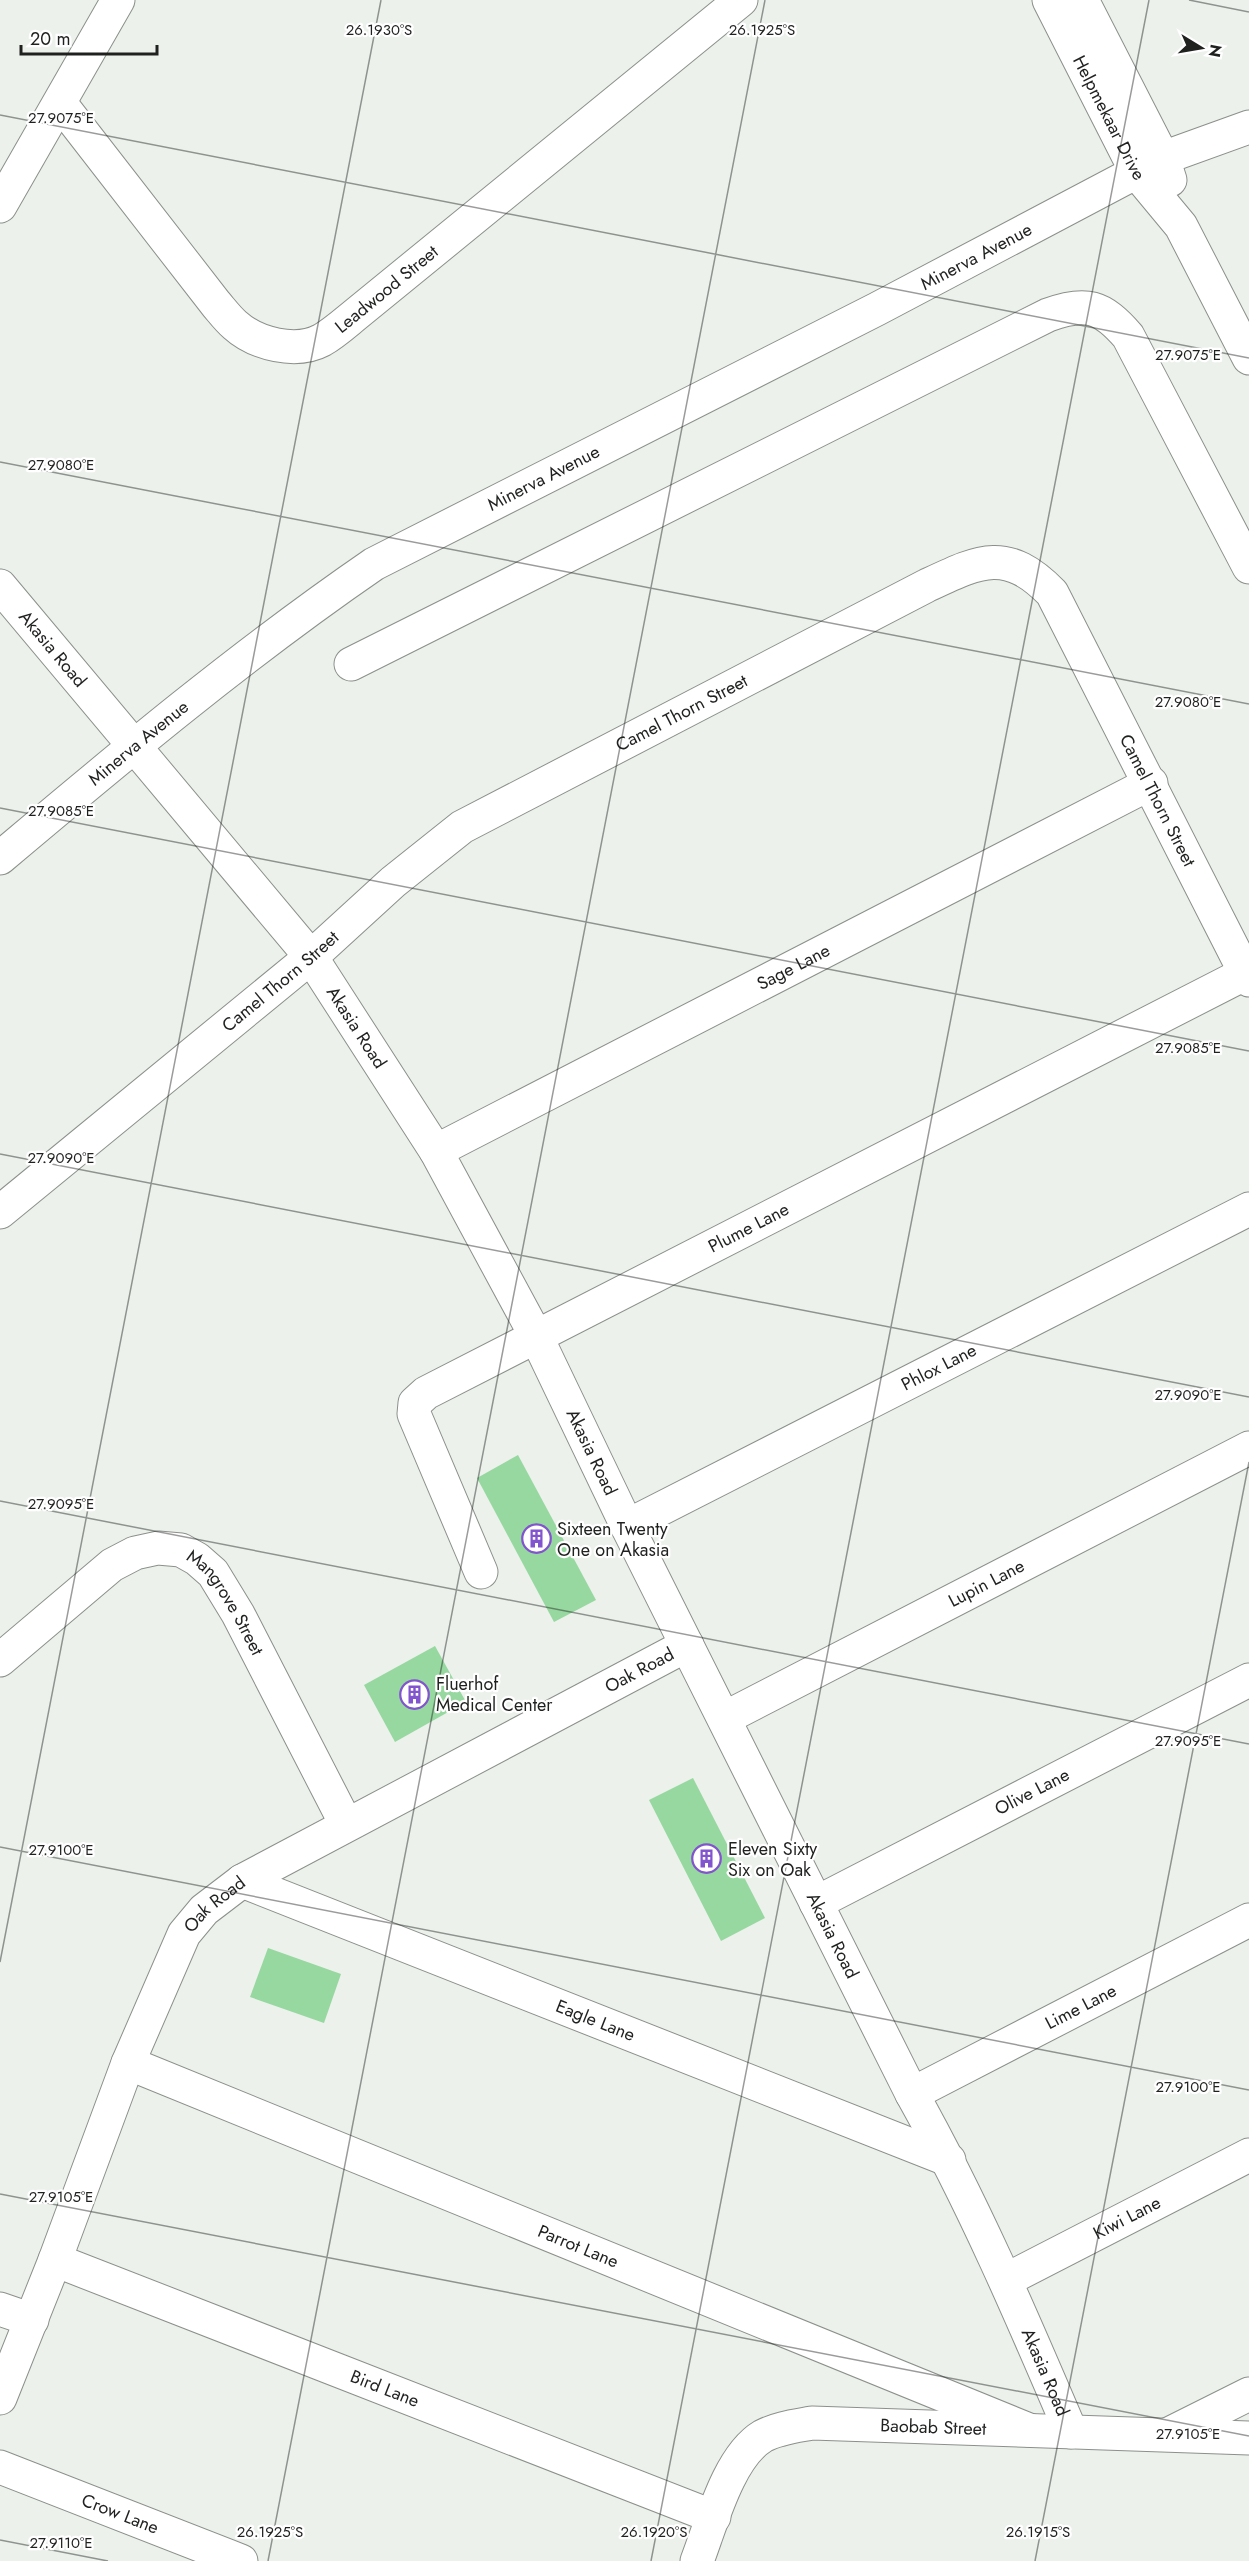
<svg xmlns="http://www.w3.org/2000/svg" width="1249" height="2561" font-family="Jost,sans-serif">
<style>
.building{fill:#96d89f}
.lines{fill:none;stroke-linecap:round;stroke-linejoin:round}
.minor-casing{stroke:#8b908b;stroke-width:35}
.minor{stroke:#fff;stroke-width:33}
.ticks{fill:none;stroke:#1f211f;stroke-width:1.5;stroke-opacity:0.45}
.labels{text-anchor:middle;stroke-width:4.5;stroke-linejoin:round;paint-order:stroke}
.street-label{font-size:18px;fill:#1f211f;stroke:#fff}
.poi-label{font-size:18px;fill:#1f211f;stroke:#fff;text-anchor:start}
.ticks-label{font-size:15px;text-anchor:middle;fill:#1f211f;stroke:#fff;stroke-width:4.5;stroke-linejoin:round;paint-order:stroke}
</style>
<rect width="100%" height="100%" fill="#ecf1ec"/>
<g class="building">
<path d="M518 1455 596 1600 554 1622 477 1478Z"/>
<path d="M435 1646 466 1702 395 1742 364 1685Z"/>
<path d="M693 1778 765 1918 721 1941 649 1800Z"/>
<path d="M268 1948 341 1974 324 2023 250 1997Z"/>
</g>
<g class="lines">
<defs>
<g id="minor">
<path id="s1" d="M1049 0 1137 173 1181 226 1249 358"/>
<path d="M1082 0 1163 158 1170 180"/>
<path id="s2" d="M60 103 216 304C222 311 228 319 235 325 256 344 296 354 322 340 334 333 344 324 355 315L741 0"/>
<path d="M0 206 118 0"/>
<path id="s3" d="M0 586 311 957 436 1151 536 1336 627 1526 912 2094C973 2203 1022 2317 1071 2432"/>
<path d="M351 664 1048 315C1086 301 1102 306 1128 336L1249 567"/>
<path id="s4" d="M0 858C121 756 243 654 374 564L877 309 1163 158 1249 127"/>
<path id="s5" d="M436 1151 1151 783"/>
<path id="s6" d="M0 1212 311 957 393 882 462 827 926 586C979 561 1006 546 1052 593L1249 980"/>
<path id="s7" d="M627 1526 1249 1209"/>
<path id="s8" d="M481 1572 414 1414 415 1403 426 1393 1246 973"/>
<path id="s9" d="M0 1660 112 1565 135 1553 158 1548 181 1550 197 1559 213 1573 238 1614 346 1824"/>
<path id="s10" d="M725 1718 1249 1448"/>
<path id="s11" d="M242 1881 949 2160"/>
<path id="s12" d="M816 1903 1249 1680"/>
<path id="s13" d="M128 2063 1029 2430"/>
<path id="s14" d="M912 2094 1249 1920"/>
<path id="s15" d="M55 2260 714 2517"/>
<path id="s16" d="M1006 2280 1249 2155"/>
<path d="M0 2309 32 2320"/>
<path id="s17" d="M0 2398 55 2260 128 2063 184 1934 204 1910 242 1881 687 1645"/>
<path d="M1169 2434 1249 2394"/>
<path id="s18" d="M0 2467 241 2561"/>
<path id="s19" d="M697 2561C711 2525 728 2457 763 2436 778 2428 796 2426 812 2423L1249 2438"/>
</g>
</defs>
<use href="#minor" class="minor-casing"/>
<use href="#minor" class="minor"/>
</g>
<path class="ticks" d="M1189 0 1249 12M0 115 1249 358M0 462 1249 704M0 808 1249 1051M0 1154 1249 1397M0 1501 1249 1744M0 1847 1249 2090M0 1962 381 0M0 2194 1249 2436M0 2540 108 2561M268 2561 765 0M651 2561 1149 0M1035 2561 1249 1462"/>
<defs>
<symbol id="building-ring" viewBox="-11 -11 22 22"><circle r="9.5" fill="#fff" stroke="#8254cd" stroke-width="1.5"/><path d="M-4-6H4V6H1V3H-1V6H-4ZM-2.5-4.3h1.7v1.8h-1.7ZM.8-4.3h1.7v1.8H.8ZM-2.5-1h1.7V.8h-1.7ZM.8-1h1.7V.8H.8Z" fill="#8254cd"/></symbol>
</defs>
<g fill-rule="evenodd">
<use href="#building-ring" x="520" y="1522" width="33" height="33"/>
<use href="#building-ring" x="398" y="1678" width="33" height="33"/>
<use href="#building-ring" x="690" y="1842" width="33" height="33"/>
</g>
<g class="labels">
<g class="street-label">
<text dy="6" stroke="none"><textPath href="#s1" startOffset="132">Helpmekaar Drive</textPath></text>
<text dy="6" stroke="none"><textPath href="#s4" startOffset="1152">Minerva Avenue</textPath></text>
<text dy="6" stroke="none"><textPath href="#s2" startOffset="458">Leadwood Street</textPath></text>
<text dy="6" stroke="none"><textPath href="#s4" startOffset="666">Minerva Avenue</textPath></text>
<text dy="6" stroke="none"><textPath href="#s3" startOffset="82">Akasia Road</textPath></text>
<text dy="6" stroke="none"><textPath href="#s6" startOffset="849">Camel Thorn Street</textPath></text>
<text dy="6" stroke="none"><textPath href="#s4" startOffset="180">Minerva Avenue</textPath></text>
<text dy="6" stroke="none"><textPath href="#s6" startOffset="1497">Camel Thorn Street</textPath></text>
<text dy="6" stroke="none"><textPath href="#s5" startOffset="402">Sage Lane</textPath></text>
<text dy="6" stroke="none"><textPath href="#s6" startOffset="363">Camel Thorn Street</textPath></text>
<text dy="6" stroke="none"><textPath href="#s3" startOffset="568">Akasia Road</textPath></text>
<text dy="6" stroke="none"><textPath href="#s8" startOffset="560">Plume Lane</textPath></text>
<text dy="6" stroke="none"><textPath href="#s7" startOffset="350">Phlox Lane</textPath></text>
<text dy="6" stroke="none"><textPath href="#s3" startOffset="1054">Akasia Road</textPath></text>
<text dy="6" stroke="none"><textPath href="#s10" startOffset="294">Lupin Lane</textPath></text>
<text dy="6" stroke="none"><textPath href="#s9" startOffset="290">Mangrove Street</textPath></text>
<text dy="6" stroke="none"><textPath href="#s17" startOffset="1028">Oak Road</textPath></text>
<text dy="6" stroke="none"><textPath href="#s12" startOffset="243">Olive Lane</textPath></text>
<text dy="6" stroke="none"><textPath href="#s17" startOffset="542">Oak Road</textPath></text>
<text dy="6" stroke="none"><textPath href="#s3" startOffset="1594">Akasia Road</textPath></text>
<text dy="6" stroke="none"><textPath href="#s14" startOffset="190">Lime Lane</textPath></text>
<text dy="6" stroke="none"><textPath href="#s11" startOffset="380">Eagle Lane</textPath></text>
<text dy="6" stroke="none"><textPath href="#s16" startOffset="136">Kiwi Lane</textPath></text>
<text dy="6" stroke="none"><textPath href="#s13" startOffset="486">Parrot Lane</textPath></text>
<text dy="6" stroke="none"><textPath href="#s3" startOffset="2080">Akasia Road</textPath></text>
<text dy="6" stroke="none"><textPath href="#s15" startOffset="354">Bird Lane</textPath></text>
<text dy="6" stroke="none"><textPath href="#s19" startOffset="316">Baobab Street</textPath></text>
<text dy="6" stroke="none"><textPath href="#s18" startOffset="129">Crow Lane</textPath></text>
</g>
<g class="poi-label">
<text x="557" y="1535">Sixteen Twenty<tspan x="557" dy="21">One on Akasia</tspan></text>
<text x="436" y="1690">Fluerhof<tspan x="436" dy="21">Medical Center</tspan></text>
<text x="728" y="1855">Eleven Sixty<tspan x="728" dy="21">Six on Oak</tspan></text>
</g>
</g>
<g class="ticks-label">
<text x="379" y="35">26.1930°S</text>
<text x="762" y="35">26.1925°S</text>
<text x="61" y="123">27.9075°E</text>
<text x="1188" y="360">27.9075°E</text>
<text x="61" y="470">27.9080°E</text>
<text x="1188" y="707">27.9080°E</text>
<text x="61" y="816">27.9085°E</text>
<text x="1188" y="1053">27.9085°E</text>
<text x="61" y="1163">27.9090°E</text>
<text x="1188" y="1400">27.9090°E</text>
<text x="61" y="1509">27.9095°E</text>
<text x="1188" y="1746">27.9095°E</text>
<text x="61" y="1855">27.9100°E</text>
<text x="1188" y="2092">27.9100°E</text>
<text x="61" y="2202">27.9105°E</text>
<text x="1188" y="2439">27.9105°E</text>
<text x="270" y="2537">26.1925°S</text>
<text x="654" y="2537">26.1920°S</text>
<text x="1038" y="2537">26.1915°S</text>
<text x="61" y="2548">27.9110°E</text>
</g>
<g transform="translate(1201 48) rotate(101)" stroke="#ffffff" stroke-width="4.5" paint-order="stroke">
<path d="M0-4.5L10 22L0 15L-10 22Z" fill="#1f211f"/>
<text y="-9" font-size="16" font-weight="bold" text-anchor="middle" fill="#1f211f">N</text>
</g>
<path d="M21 45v9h136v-9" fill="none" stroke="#1f211f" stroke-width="3"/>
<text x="30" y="45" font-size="18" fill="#1f211f" stroke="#ffffff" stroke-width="4.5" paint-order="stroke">20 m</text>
</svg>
